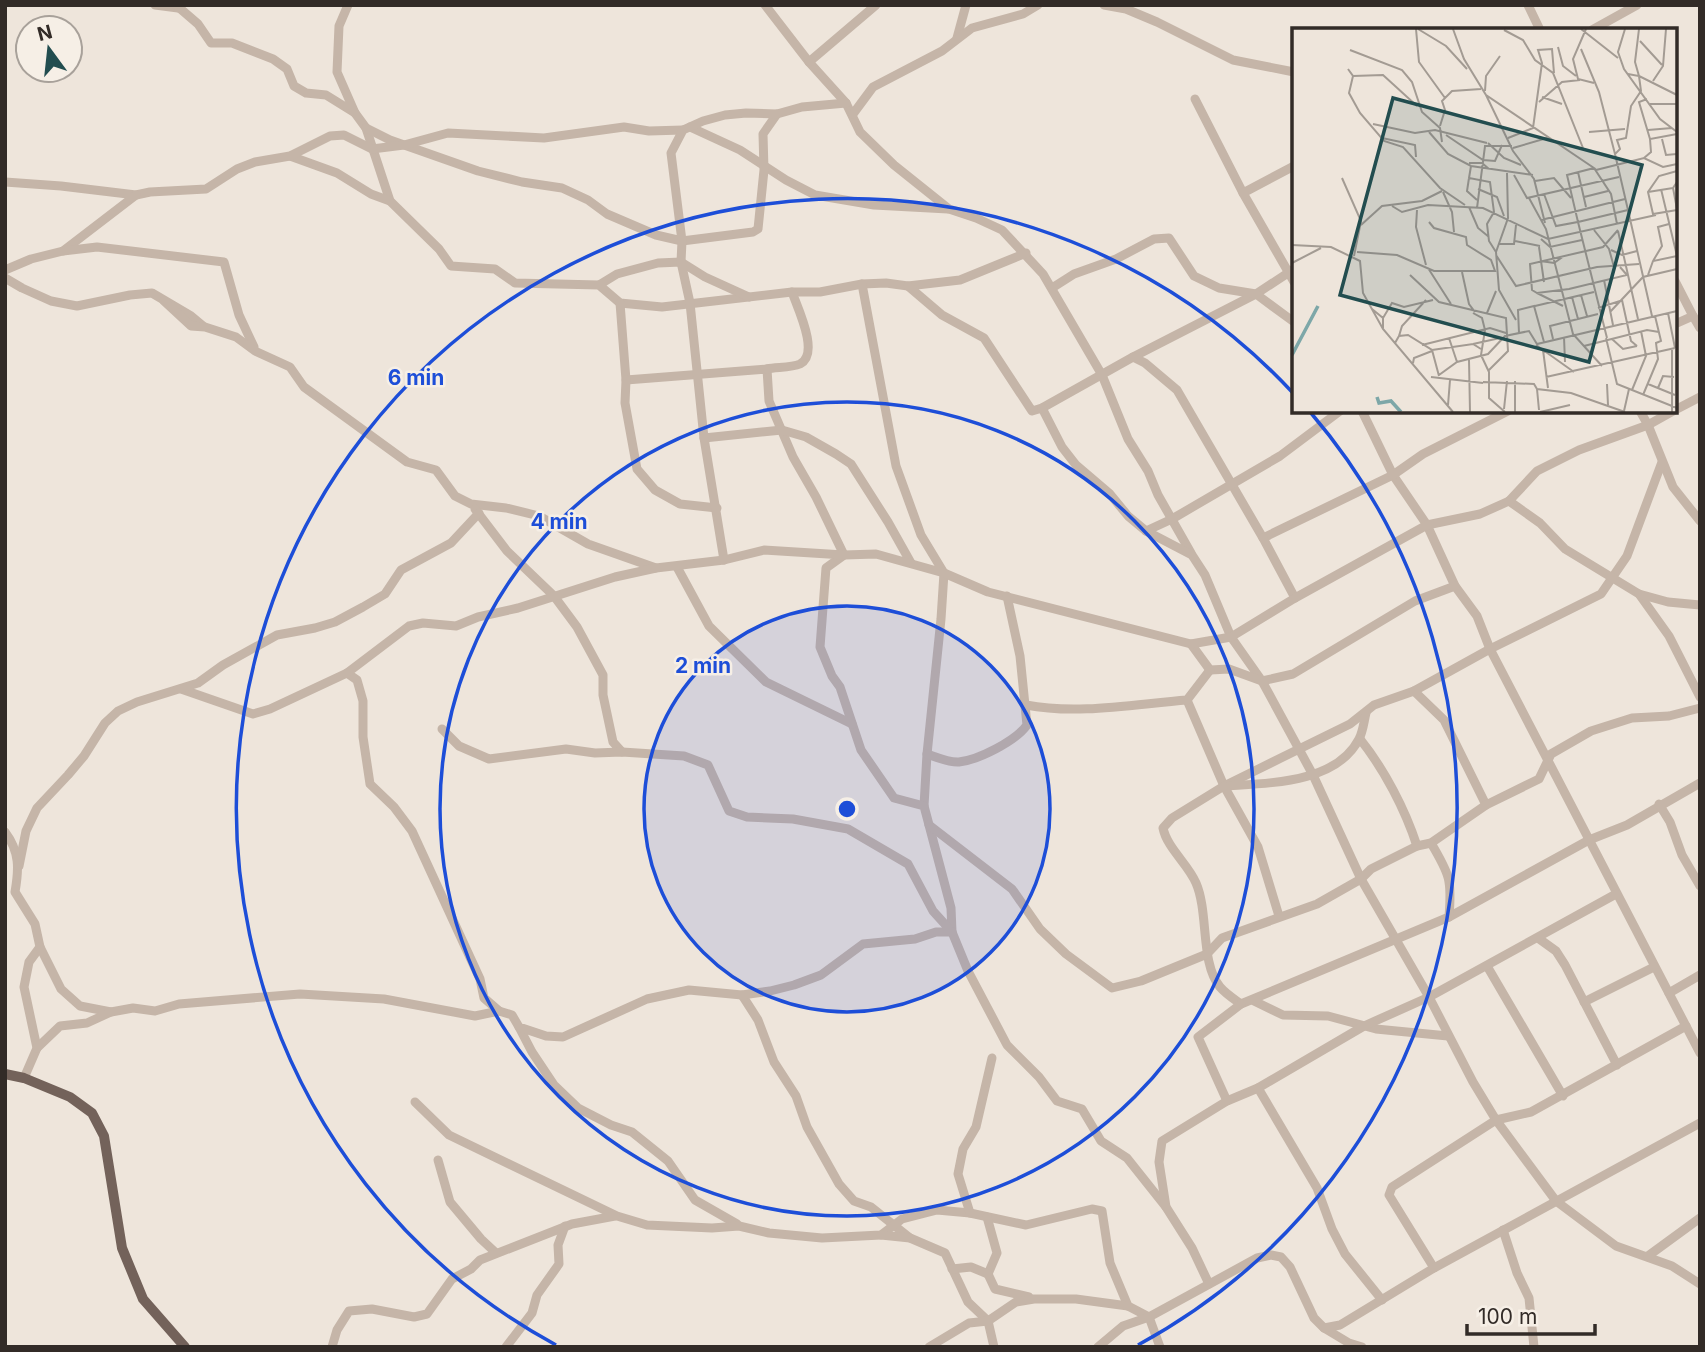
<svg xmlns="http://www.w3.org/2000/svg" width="1705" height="1352" font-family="Inter,sans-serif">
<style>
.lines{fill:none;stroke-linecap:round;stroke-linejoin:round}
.minor{stroke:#c5b5a8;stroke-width:9}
.major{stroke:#73625a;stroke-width:10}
.ring{fill:none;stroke:#1d4ed8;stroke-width:3.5}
.inset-river{fill:none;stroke:#7da7a8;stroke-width:3.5}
.inset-road{fill:none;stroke:#a39b93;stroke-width:2}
.view{fill:#224d4f;fill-opacity:0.15;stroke:#224d4f;stroke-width:3.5}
.inset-edge{fill:none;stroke:#322b27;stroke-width:3.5}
.centre{fill:#1d4ed8;stroke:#f6efe6;stroke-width:3.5}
.ring-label{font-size:21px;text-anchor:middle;font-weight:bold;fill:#1d4ed8;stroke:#f6efe6;stroke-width:5;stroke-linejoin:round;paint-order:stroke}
</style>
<rect width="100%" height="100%" fill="#eee5db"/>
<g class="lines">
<g class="minor">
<path d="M155 5 178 8"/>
<path d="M176 5 198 24 211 43H232L273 59 287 69 294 86 306 93 326 95 355 113 366 128 390 201"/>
<path d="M348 5 339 26 337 72 355 113"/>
<path d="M765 5 809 62 846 103 860 132 894 165 949 209 976 218 1002 230 1043 274 1102 375 1128 439 1148 471 1158 495 1191 553"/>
<path d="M1104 5 1126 9 1157 22 1233 60 1294 72"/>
<path d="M1528 5 1540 30"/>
<path d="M1592 30 1637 5"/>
<path d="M957 38 966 5"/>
<path d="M809 62 876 5"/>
<path d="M1195 99 1243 193"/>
<path d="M853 114 873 87 942 51 972 28 1023 14 1038 5"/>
<path d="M690 127 740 150 786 180 815 195 874 205 948 209"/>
<path d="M366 128 390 140 478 171 522 182 562 188 588 200 607 214 656 235 682 241 753 232 758 229 764 170 763 134 777 114"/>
<path d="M290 156 337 173 371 194 390 201 439 249 451 266 495 269 515 283 599 285 620 303 662 307 792 292H820L862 284 886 283 908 286 960 280 1026 253"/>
<path d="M1294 166 1243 193 1294 282"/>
<path d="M5 182 61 186 136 195 150 192 206 189 237 169 255 162 290 156 330 136 344 135 372 149 404 145 448 133 544 138 624 127 649 131 683 130"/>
<path d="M63 251 136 195"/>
<path d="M5 270 31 259 63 251 97 247 224 262 239 315 254 347"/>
<path d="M5 278 22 288 51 301 77 306 130 295 152 293 191 316 203 326"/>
<path d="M1675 281 1693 316"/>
<path d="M862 284 896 466 921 535 944 573 941 619 927 754 924 806"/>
<path d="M599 285 617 274 658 263 681 262 705 277 749 297"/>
<path d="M908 286 942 315 984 338 1032 411 1042 408 1133 357 1256 294 1294 269"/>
<path d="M1052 288 1074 274 1116 259 1154 239 1169 238 1194 276 1219 288 1256 294 1294 322"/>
<path d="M164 301 191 326 205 327 236 337 255 351 290 367 304 387 407 462 436 470 455 496 471 504 506 508 539 516 588 544 656 568"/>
<path d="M620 303 626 380 767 369 769 401 793 457 816 497 844 555 826 568 820 647 832 676 840 687 861 750 894 798 924 806 951 908 952 932 968 971 1007 1045 1039 1077 1057 1101 1082 1109 1101 1141 1127 1158 1166 1207"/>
<path d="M1675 324 1693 316 1700 328"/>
<path d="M1133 357 1145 363 1177 390 1263 538 1393 475 1427 525 1455 586 1477 616 1490 649 1700 1053"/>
<path d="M767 369C776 367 791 368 800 364 820 354 798 309 792 292"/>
<path d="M626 380 625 403 637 469 655 490 680 504 717 508"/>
<path d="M1042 408 1062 447 1076 465 1110 494 1128 516 1146 531 1192 555 1205 575 1231 637 1262 681 1313 775 1361 879 1429 997 1473 1082 1496 1120 1556 1201 1616 1246 1672 1266 1700 1284"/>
<path d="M1675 410 1700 397"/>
<path d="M1362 411 1393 475 1423 454 1508 411"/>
<path d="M1640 411 1648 425 1673 487 1700 521"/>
<path d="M704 438 782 430 806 437 836 454 851 464 888 522 911 563"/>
<path d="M1662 462 1627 556 1601 594 1490 649 1414 691 1374 705 1350 724 1224 786 1172 818 1163 828C1167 848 1188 864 1196 883 1209 913 1200 963 1220 987 1226 994 1234 999 1241 1004L1449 917 1589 840 1627 825 1700 783"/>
<path d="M1509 501 1540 523 1565 549 1639 594 1669 636 1700 697"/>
<path d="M475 509 507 551 554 596 577 627 603 675V695L613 742 622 752"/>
<path d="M1146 531 1172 519 1280 456 1340 411"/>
<path d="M1263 538 1295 598"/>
<path d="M724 560 704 438 690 303 681 262 682 241 671 153 683 130 703 121 725 115 746 113 777 114 802 107 846 103"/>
<path d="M677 567 709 626 766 682 852 724"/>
<path d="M1639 594 1668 602 1700 605"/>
<path d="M1191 644 1210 670 1229 669 1262 681 1293 674 1415 601 1455 586"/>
<path d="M347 673 357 680 363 701V737L370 784 394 807 412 831 480 979 484 998 499 1011"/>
<path d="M181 689 253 714 270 709 347 673 409 626 423 623 456 626 478 617 518 608 615 577 656 568 724 560 764 550 844 555 876 554 944 573 988 592 1191 644 1231 637 1295 598 1427 525 1480 514 1509 501 1537 471 1579 450 1648 425 1673 411"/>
<path d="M1414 691 1444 720 1486 805"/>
<path d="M1187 700 1224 786C1267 783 1336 784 1359 739 1363 732 1364 721 1366 713"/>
<path d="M1026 705C1078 715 1135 704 1187 700L1210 670"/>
<path d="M442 729 459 746 489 759 566 749 595 753 622 752 684 756 708 765 729 811 747 817 793 819 848 829 908 864 933 911 952 932"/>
<path d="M1360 739C1384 769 1405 809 1417 846"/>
<path d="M927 754C936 757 950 763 959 762 978 760 1016 741 1027 725L1020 656 1007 596"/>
<path d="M1224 786 1258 847 1279 916"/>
<path d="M1659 804 1670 822 1682 855 1700 886"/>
<path d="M929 825 1012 889 1040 929 1066 954 1112 988 1141 981 1207 954 1222 938 1317 904 1361 879 1371 869 1417 846 1431 843 1486 805 1539 779 1551 754 1591 731 1632 718 1669 716 1700 708"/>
<path d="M5 832C20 852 19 869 15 892L35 924 40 947 29 962 24 987 37 1048 24 1078"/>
<path d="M1431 843C1450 875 1452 880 1449 917"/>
<path d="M19 866 26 831 37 808 68 775 84 756 105 723 118 711 137 702 198 683 223 665 277 635 315 628 335 622 363 607 385 594 401 570 451 543 479 513"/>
<path d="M1538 938 1556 951 1565 965 1617 1065"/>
<path d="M40 947 61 989 80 1006 111 1012"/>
<path d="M1487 966 1563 1096"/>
<path d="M1669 993 1700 975"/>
<path d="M742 995 758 1020 774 1062 796 1096 807 1127 839 1184 854 1201 871 1207 910 1238"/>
<path d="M1254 1001 1283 1015 1328 1016 1376 1029 1448 1036"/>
<path d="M1584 1002 1654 967"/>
<path d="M519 1027 532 1052 554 1085 578 1108 611 1125 632 1132 668 1161 695 1200 737 1224"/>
<path d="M37 1048 60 1026 87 1023 111 1012 133 1008 155 1011 179 1004 300 994 384 999 475 1016 499 1011 512 1015 519 1027 546 1036 563 1037 647 999 689 990 742 995 770 991 794 985 821 975 863 944 915 939 936 932H952"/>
<path d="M1258 1088 1364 1026 1429 997 1616 894"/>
<path d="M1227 1101 1198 1037 1241 1004"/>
<path d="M415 1102 449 1135 617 1216 647 1225 712 1228 739 1226 769 1233 822 1238 881 1235 902 1219 937 1210 970 1213 1026 1225 1092 1209 1102 1211 1110 1263 1128 1306 1149 1317 1160 1347"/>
<path d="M438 1160 450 1202 481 1239 496 1253"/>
<path d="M970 1213 958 1174 963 1149 976 1127 992 1058"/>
<path d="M987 1217 997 1253 988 1274 995 1289 1029 1297"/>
<path d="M1503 1230 1517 1273 1529 1298 1534 1347"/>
<path d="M881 1235 910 1238 945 1253 968 1302 988 1321 994 1347"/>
<path d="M1648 1256 1700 1218"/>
<path d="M1434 1268 1389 1195 1392 1187 1496 1120 1531 1112 1686 1026"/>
<path d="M952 1269 971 1267 988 1274"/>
<path d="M1209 1284 1192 1248 1166 1207 1159 1162 1162 1141 1227 1101 1258 1088 1317 1188 1332 1229 1345 1254 1382 1300"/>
<path d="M1324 1328 1349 1343 1362 1347"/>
<path d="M332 1347 337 1330 349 1311 372 1309 414 1317 427 1314 452 1279 471 1269 480 1260 572 1224 615 1216"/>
<path d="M506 1347 532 1313 537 1295 559 1264 558 1245 565 1226"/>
<path d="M929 1347 969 1323 988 1321 1016 1302 1034 1299H1076L1128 1306"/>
<path d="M1098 1347 1123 1326 1149 1317 1257 1258 1271 1255 1281 1257 1290 1267 1314 1318 1324 1328 1340 1325 1434 1268 1700 1123"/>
</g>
<path class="major" d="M5 1074 24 1078 70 1097 92 1113 104 1136 122 1248 143 1299 185 1347"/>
</g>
<circle cx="847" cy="809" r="203" fill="#1d4ed8" fill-opacity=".12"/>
<g class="ring">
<circle cx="847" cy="809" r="203"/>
<circle cx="847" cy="809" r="407"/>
<path d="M556 1345A610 610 0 1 1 1293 393M1311 413A610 610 0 0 1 1138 1345"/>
</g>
<g transform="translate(1292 28)">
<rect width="385" height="385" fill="#eee5db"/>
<path class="inset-river" d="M0 327 26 278M85 369 87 375 99 373 109 384"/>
<path class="inset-road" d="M124 1 127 34 153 70M126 1 154 18 175 41M161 1 172 31 194 67 302 140 275 147 286 194 336 182 360 288M289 1 326 30M294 1 281 31 286 51 302 55M333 1 326 24 332 41 368 91 385 104M347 1 343 34 347 48 385 67M212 2 231 12 243 32 261 45 291 120M348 13 370 37M266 19 271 38 284 48M289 21 307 64 323 126M58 22 110 42 120 54 130 84 148 100 150 114M56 41 61 48 57 65 68 85 92 113 111 119 148 160 173 177M61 48 91 47 125 78M361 53 371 38 374 1M193 63 194 48 208 28M194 67 221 123 242 151 253 195M250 69 270 76M355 71 347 74 358 111M247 74 270 54 288 52M358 76H385M81 96 123 105 143 102 195 115M148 98 153 82 150 73 160 63 189 61M356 102 380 100M137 104 156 126 179 138 241 147M297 104 333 101M154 107 191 132 203 133 210 117M90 110 123 117 124 129M216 110 241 100 250 35 246 22 260 21 262 45M370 111 374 127 385 126M196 115 212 130 229 137M221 120 255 110M352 130 359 124 358 111 385 106M177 135H190L197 141M179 138 177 150 198 154 202 184 195 196 197 213 204 224 207 262 224 292M302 140 319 166 325 196M304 142 352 130 371 139 385 136M385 143 367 148 356 164 361 186 385 182M286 144 294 179M222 147 235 170 327 149M50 150 69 193 62 228M177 150 175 163 185 172M243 153 262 150 279 170M385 154 381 160 385 181M186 161 205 169 212 188M369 161 385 228M151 164 160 184 162 204M356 164 381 160M252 166 264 198 286 194 315 310M292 169 316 163M237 170 254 201 281 306 310 338M100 178 110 184 136 177 191 180 256 211 364 187M177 179 186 200 197 209M185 180 193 118H220M125 182 124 199 134 237M336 182 323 126 328 121 325 112 334 110 339 78 349 63 347 48 336 46M249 192 333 171M69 197 90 178 130 173 150 163M302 202 317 221 322 239M326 202 311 219 238 236 240 262 245 265 277 261 335 247 328 239M326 203 346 291M249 211 258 219 290 212M223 213 248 218M207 216H222L224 197M0 217 39 219 68 233 71 265 91 301 161 384M247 219 249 233 262 235 272 228M319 222 330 227 345 223M65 224 105 227 142 243H203L199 232 175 217 174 209 142 200 137 194M204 224 216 190 215 145M204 227 224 258 305 239 347 236M249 233 252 254M361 233 370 218 366 199 377 196M0 235 29 220M136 240 159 276M170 244 177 276 183 284M118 247 147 274 214 290 216 323 197 342M356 247 361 233 385 228M312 252 321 297M245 265 271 278M289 267 295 288M280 269 286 291M330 272 339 313 345 318M243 278 302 264M306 280 328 273M80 281 91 290V300M318 284 351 249 385 241M181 285 190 290 193 302 189 327 197 344V370L213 384M195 285 204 263M376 285 383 320M91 290 100 275 112 279 141 272M227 305 226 282 242 278 252 314M107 308 110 298 134 272M272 309 273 334M157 310 165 334M314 310 325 356 385 380M261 311 258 298 306 286M320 311 331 321 345 318M103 315 107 308 116 307 140 322 147 348M181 316 208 310M130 317 198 300 214 305M244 317 282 344M292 318 355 302 367 304M140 322 181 316 189 321M251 322 256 360M177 332 178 384M121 335 122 330 140 323M147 347 165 334 196 326 213 308 237 303 245 316 385 283M139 349 191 355M254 349 383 320M191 354 242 356 245 361 279 365 333 384M315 356 316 377M356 356 383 367M366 360 371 348 382 349M245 361 247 382M340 362 354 328 349 303M351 367 366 331 364 315 369 313 363 288M156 377 158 352M212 381 215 353M332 383 337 361M223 384V353M248 384 278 377M380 384V322"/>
<path class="view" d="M101 70 350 137 297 334 48 267Z"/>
<rect width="385" height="385" class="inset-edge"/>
</g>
<circle cx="847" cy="809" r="10" class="centre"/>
<g class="ring-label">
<text x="416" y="385">6 min</text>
<text x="559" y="529">4 min</text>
<text x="703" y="673">2 min</text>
</g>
<rect width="1705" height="1352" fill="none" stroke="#322b27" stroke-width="14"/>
<g transform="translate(49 49) rotate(345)"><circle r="33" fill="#f6efe6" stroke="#a8a19a" stroke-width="2"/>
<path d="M0-5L12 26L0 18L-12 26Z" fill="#224d4f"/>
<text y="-10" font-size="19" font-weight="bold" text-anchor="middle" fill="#322b27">N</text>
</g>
<path d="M1467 1324v10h128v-10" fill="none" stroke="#322b27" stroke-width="3.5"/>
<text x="1478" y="1324" font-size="21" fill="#322b27" stroke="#f6efe6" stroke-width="5" paint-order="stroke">100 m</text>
</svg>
